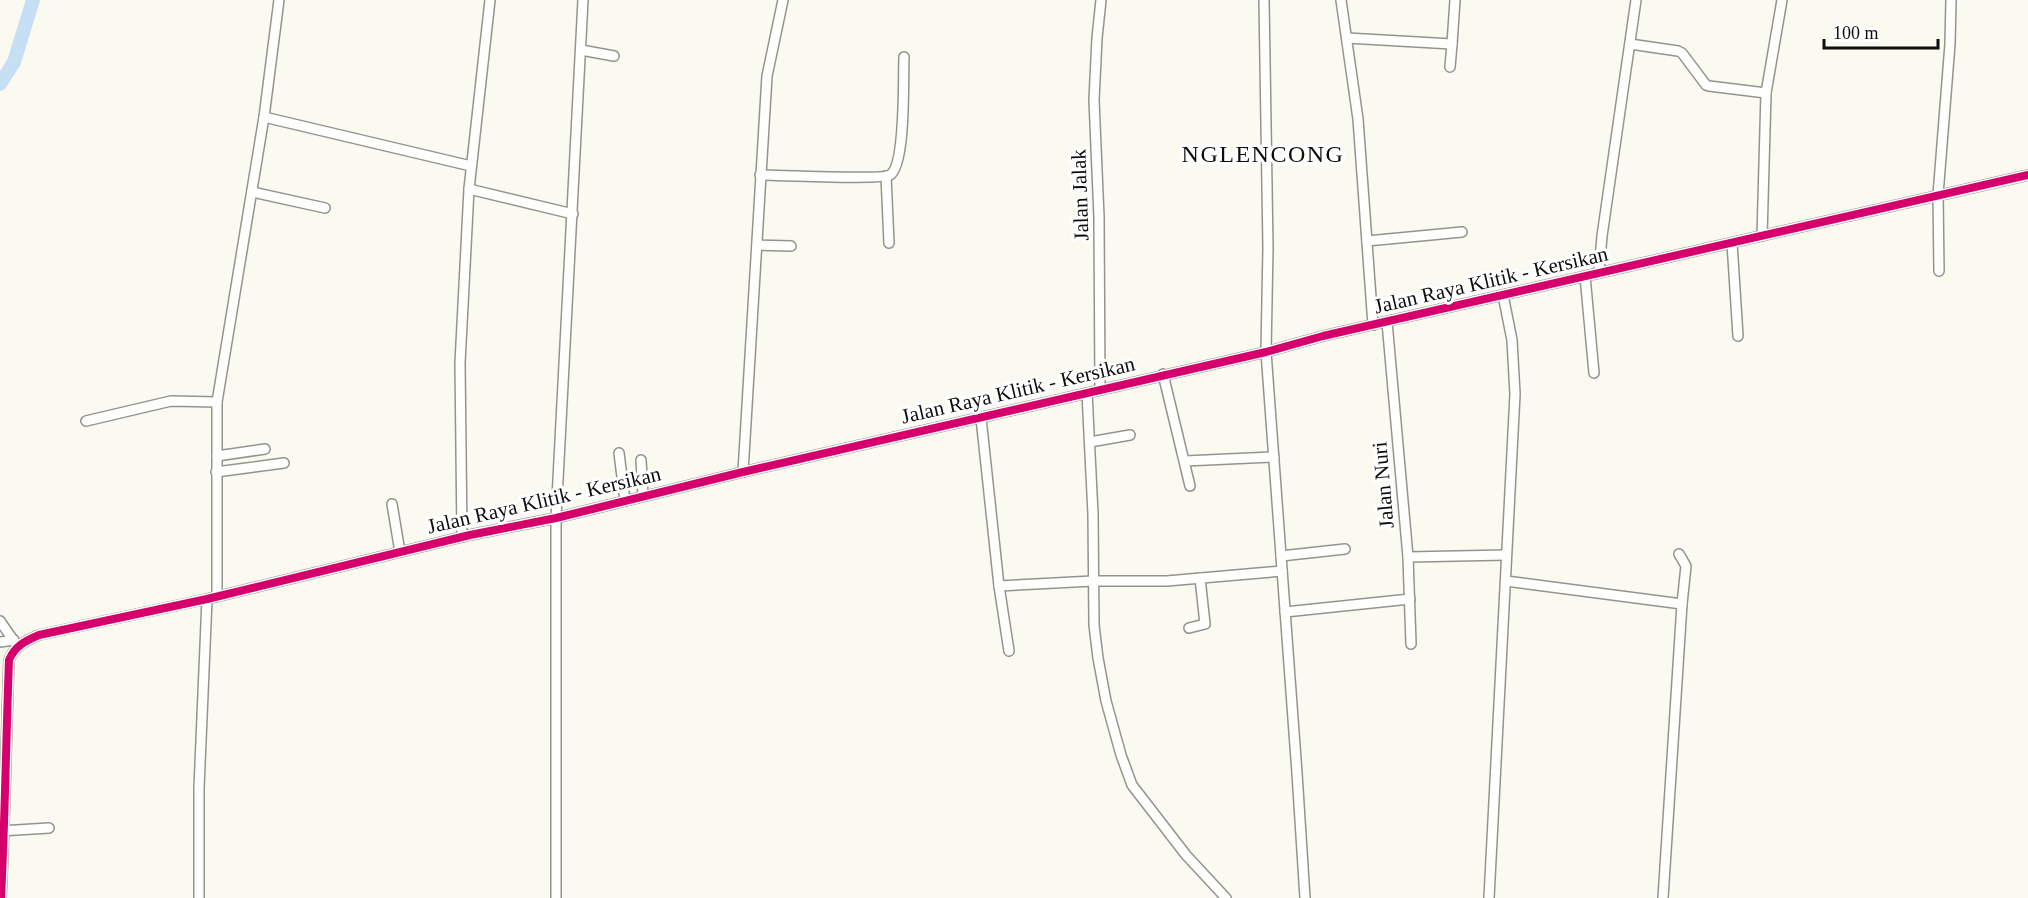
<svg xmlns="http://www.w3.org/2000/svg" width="2028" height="898" font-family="'Times New Roman',serif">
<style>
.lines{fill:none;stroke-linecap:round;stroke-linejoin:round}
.river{stroke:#c7dff4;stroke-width:14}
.minor-casing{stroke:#94948f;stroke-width:12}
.minor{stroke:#fefefd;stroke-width:9}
.cycleway-casing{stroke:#fff;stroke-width:11}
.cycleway{stroke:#d6006c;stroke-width:8}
.labels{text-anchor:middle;stroke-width:6;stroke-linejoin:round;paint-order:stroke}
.street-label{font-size:21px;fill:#0d0d0d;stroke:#fff}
.quarter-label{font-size:24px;letter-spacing:1.5px;fill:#0d0d0d;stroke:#fff}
</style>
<rect width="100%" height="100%" fill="#fbfaf0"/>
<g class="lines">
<path class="river" d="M0 84 14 62 33 0"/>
<defs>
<g id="minor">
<path d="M1264 0 1268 248 1266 352 1297 773 1305 898"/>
<path d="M1341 0 1358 119 1373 325"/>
<path d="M1347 38 1452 44 1455 0"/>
<path d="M1630 44 1678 51 1682 53 1706 85 1709 86 1766 93"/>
<path d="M581 50 614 56"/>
<path d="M1450 67 1452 44"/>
<path d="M264 117 471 166"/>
<path d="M760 175C777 175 882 180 890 175 906 165 903 78 904 57"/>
<path d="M886 176 889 243"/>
<path d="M469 189 573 214"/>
<path d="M252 192 325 208"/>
<path d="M1762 236 1766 93 1782 0"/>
<path d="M1367 241 1462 232"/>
<path d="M1732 243 1738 336"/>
<path d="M757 245 791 246"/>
<path d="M1939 271 1938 195 1950 44 1951 0"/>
<path d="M1599 272 1602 236 1636 0"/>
<path d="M1585 276 1594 373"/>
<path d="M1387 322 1408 557 1411 644"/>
<path d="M1163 374 1190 486"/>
<path d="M1100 390 1099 217 1094 100 1097 38 1101 0"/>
<path d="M1087 393 1093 514 1094 625 1098 658 1106 701 1121 755 1132 785 1186 855 1226 898"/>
<path d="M981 418 999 586 1009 651"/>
<path d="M86 421 171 401 217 402"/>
<path d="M1090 442 1130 435"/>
<path d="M619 453 625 501"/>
<path d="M217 456 265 449"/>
<path d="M641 460 643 496"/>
<path d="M1185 461 1274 457"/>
<path d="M216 472 284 463"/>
<path d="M743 472 767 76 783 0"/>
<path d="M392 504 400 552"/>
<path d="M462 537 460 363 469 189 490 0"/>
<path d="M1679 554 1686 566 1682 604"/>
<path d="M1281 556 1345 549"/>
<path d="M1408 557 1506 555"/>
<path d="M1506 581 1682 604 1663 898"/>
<path d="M999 586 1093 581H1167L1282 571"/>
<path d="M217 596V402L264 117 279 0"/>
<path d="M1285 612 1410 599"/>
<path d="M0 621 18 647"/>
<path d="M1189 628 1205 624 1200 578"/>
<path d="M0 642 14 640"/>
<path d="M0 831 49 828"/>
<path d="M1 898C5 819 6 740 9 660 15 646 25 641 39 635L207 599 470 535 556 518 743 472 1266 352 1323 336 2028 175"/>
<path d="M199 898V788L207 599"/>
<path d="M556 898V518L583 0"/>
<path d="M1489 898 1515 394 1512 340 1503 295"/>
</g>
</defs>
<use href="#minor" class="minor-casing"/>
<use href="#minor" class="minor"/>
<defs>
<path id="cycleway" d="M1 898C5 819 6 740 9 660 15 646 25 641 39 635L207 599 470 535 556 518 743 472 1266 352 1323 336 2028 175"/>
</defs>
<use href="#cycleway" class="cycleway-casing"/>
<use href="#cycleway" class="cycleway"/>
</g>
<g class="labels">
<g class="street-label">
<text transform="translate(1080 195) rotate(-92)" y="7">Jalan Jalak</text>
<text transform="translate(1491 280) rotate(-13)" y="7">Jalan Raya Klitik - Kersikan</text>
<text transform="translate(1018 390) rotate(-13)" y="7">Jalan Raya Klitik - Kersikan</text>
<text transform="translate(1383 485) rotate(-95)" y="7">Jalan Nuri</text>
<text transform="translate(544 500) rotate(-13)" y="7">Jalan Raya Klitik - Kersikan</text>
</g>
<g class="quarter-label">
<text x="1263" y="162">NGLENCONG</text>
</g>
</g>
<path d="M1824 39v9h114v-9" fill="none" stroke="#0d0d0d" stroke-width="3"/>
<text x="1833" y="39" font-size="18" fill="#0d0d0d" stroke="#ffffff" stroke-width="4.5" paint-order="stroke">100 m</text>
</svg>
